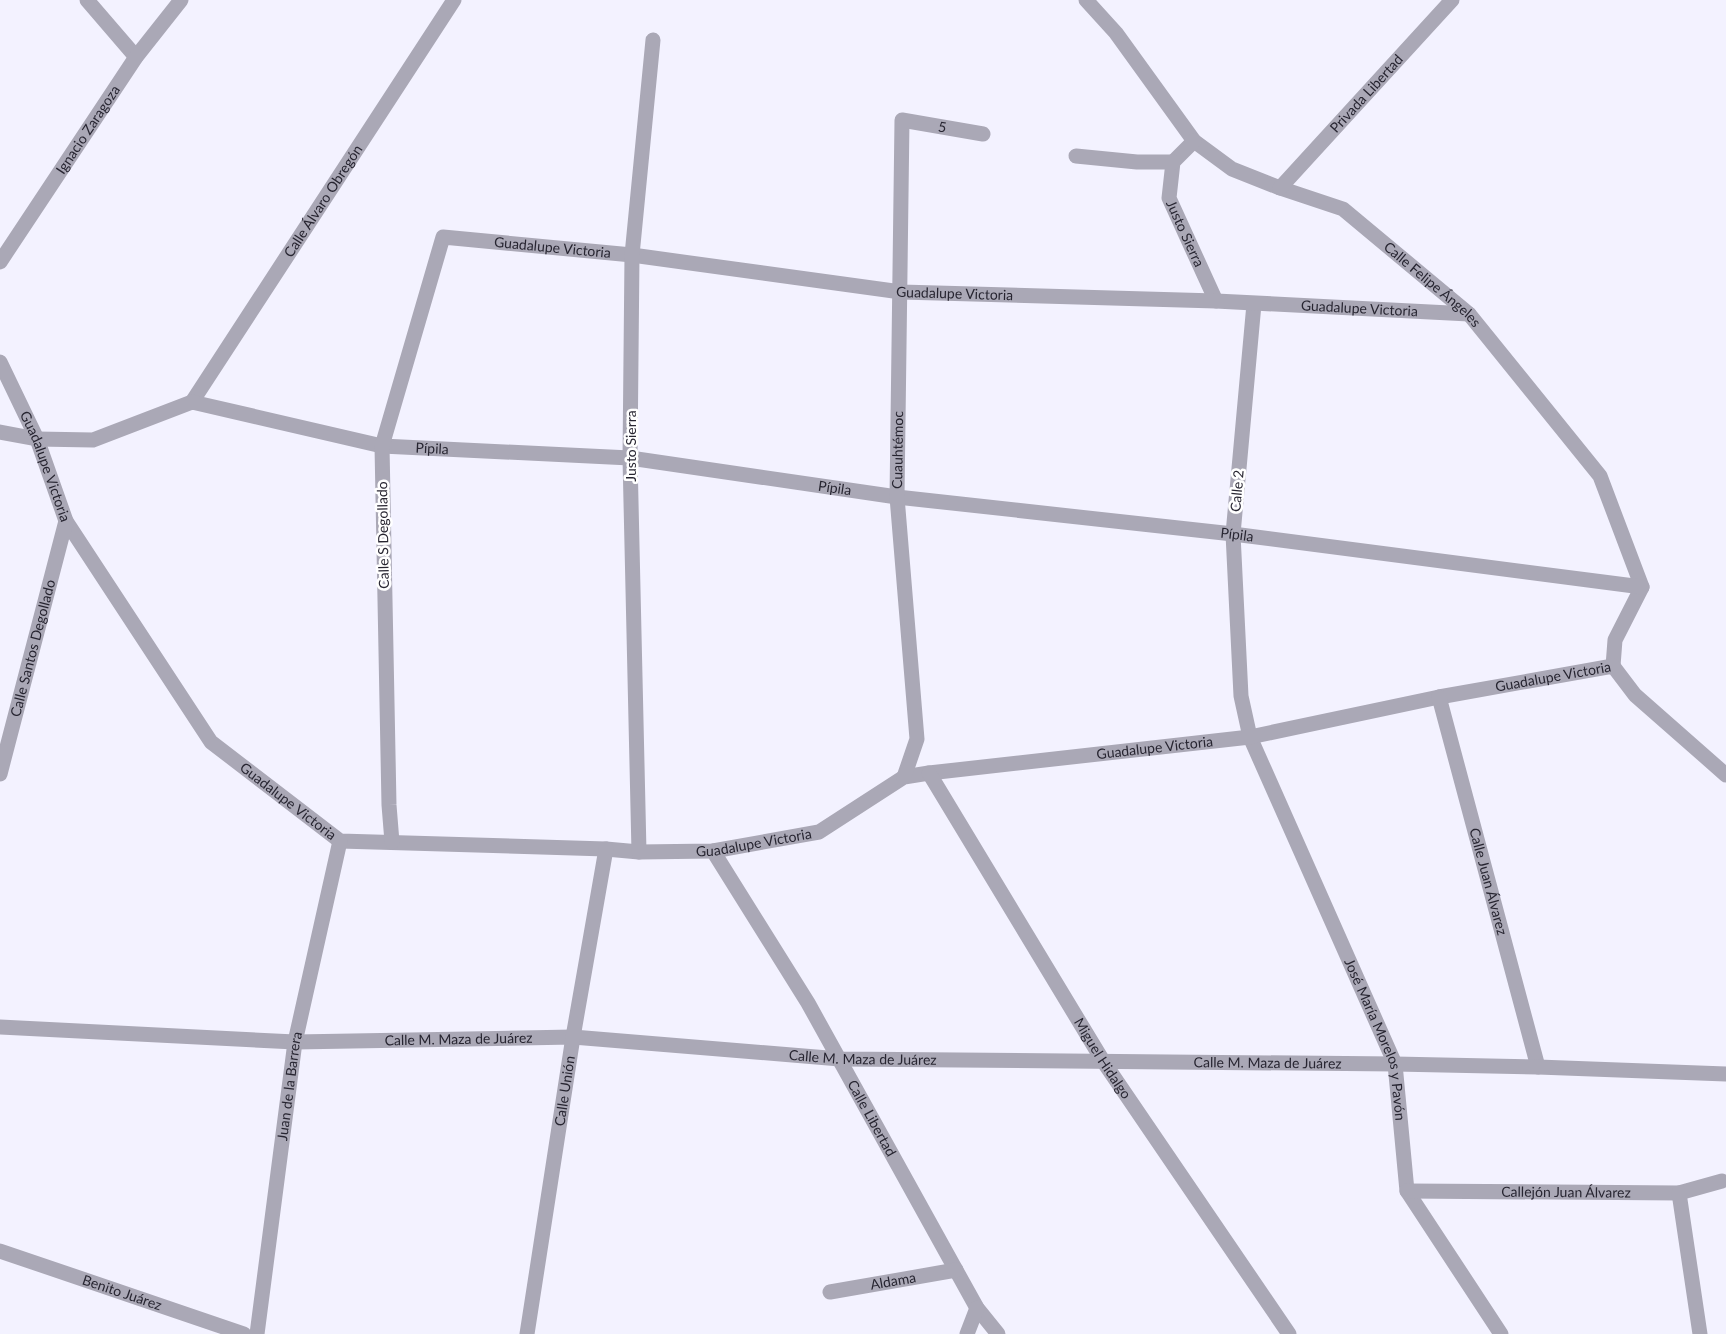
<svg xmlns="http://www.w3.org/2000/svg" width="1726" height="1334" font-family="Lato,sans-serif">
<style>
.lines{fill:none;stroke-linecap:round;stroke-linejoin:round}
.street{stroke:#aaa8b6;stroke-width:15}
.labels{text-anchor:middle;stroke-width:5;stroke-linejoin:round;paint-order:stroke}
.street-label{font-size:14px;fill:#272531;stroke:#fff}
</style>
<rect width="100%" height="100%" fill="#f3f2ff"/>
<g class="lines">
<g class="street">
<path d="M87 0 136 57"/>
<path id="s1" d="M1086 0 1116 33 1194 141 1232 169 1280 188 1343 209 1469 314 1600 476 1642 587 1615 640 1613 666"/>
<path id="s2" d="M1194 141 1173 162 1169 198 1216 301"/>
<path d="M1076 156 1137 162H1173"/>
<path id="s3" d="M1280 188 1452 0"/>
<path id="s4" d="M0 262 136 57 181 0"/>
<path id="s5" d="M1254 304 1233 534 1241 696 1250 737 1395 1064 1407 1191 1501 1334"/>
<path id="s6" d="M0 362 37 439 66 521 211 742 340 841 606 849 639 852 713 851 819 832 904 777 929 773 1250 737 1439 697 1613 666 1635 695 1726 775"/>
<path id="s7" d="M192 402 454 0"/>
<path id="s8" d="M0 432 37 439 93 440 192 402 382 446 630 458 897 497 1233 534 1642 587"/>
<path id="s9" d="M1439 697 1538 1067"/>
<path id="s10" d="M929 773 1103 1061 1289 1334"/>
<path id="s11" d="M0 774 66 521"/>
<path id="s12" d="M904 777 917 739 897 497 902 120 983 134"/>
<path id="s13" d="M392 842 389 805 382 446 443 237 632 255 901 292 1216 301 1469 314"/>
<path id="s14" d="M713 851 808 1003 977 1308 998 1334"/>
<path d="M639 852 630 458 632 255 653 40"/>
<path id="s15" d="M0 1027 295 1042 573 1037 840 1059 1395 1064 1538 1067 1726 1074"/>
<path id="s16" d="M1407 1191 1679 1193 1722 1181"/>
<path d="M1679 1193 1700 1334"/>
<path id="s17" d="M0 1251 244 1334"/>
<path id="s18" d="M830 1292 956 1270"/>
<path id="s19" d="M257 1334 295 1042 340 841"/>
<path id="s20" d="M527 1334 573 1037 606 849"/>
<path d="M967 1334 977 1308"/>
</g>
</g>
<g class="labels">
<g class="street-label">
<text dy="5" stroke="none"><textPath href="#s3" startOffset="128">Privada Libertad</textPath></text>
<text dy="5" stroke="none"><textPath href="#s12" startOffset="701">5</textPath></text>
<text dy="5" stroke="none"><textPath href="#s4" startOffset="159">Ignacio Zaragoza</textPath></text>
<text dy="5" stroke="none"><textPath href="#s7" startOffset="240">Calle Álvaro Obregón</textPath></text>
<text dy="5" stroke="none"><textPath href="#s2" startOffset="105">Justo Sierra</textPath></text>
<text dy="5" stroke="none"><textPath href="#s13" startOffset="724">Guadalupe Victoria</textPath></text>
<text dy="5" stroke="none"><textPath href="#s1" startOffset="460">Calle Felipe Ángeles</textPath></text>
<text dy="5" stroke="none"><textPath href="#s13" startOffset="1129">Guadalupe Victoria</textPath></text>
<text dy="5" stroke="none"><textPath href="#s13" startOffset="1534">Guadalupe Victoria</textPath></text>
<text transform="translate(631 446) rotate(-90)" y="5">Justo Sierra</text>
<text dy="5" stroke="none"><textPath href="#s8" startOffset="445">Pípila</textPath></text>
<text dy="5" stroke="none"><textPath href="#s12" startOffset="330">Cuauhtémoc</textPath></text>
<text dy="5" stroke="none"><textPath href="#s6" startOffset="114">Guadalupe Victoria</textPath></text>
<text dy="5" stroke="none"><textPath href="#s8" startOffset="850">Pípila</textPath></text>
<text transform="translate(1237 491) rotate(-85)" y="5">Calle 2</text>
<text transform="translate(383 535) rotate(-91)" y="5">Calle S Degollado</text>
<text dy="5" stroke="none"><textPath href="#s8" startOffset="1255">Pípila</textPath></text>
<text dy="5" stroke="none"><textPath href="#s11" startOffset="130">Calle Santos Degollado</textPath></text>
<text dy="5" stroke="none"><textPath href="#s6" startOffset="1839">Guadalupe Victoria</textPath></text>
<text dy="5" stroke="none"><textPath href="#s6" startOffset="1434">Guadalupe Victoria</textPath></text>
<text dy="5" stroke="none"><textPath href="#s6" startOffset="534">Guadalupe Victoria</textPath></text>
<text dy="5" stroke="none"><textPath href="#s6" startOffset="1014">Guadalupe Victoria</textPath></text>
<text dy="5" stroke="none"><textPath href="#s9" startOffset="191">Calle Juan Álvarez</textPath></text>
<text dy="5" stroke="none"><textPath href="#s15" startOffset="459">Calle M. Maza de Juárez</textPath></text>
<text dy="5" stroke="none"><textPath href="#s5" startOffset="764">José María Morelos y Pavón</textPath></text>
<text dy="5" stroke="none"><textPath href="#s15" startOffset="864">Calle M. Maza de Juárez</textPath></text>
<text dy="5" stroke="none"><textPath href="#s10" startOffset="334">Miguel Hidalgo</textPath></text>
<text dy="5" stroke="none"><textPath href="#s15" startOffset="1269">Calle M. Maza de Juárez</textPath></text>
<text dy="5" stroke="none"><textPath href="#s19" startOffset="250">Juan de la Barrera</textPath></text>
<text dy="5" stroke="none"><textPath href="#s20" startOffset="246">Calle Unión</textPath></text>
<text dy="5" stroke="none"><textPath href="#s14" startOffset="311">Calle Libertad</textPath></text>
<text dy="5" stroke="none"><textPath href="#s16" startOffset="159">Callejón Juan Álvarez</textPath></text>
<text dy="5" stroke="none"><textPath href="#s18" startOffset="64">Aldama</textPath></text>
<text dy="5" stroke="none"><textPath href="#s17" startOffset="129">Benito Juárez</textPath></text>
</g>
</g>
</svg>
